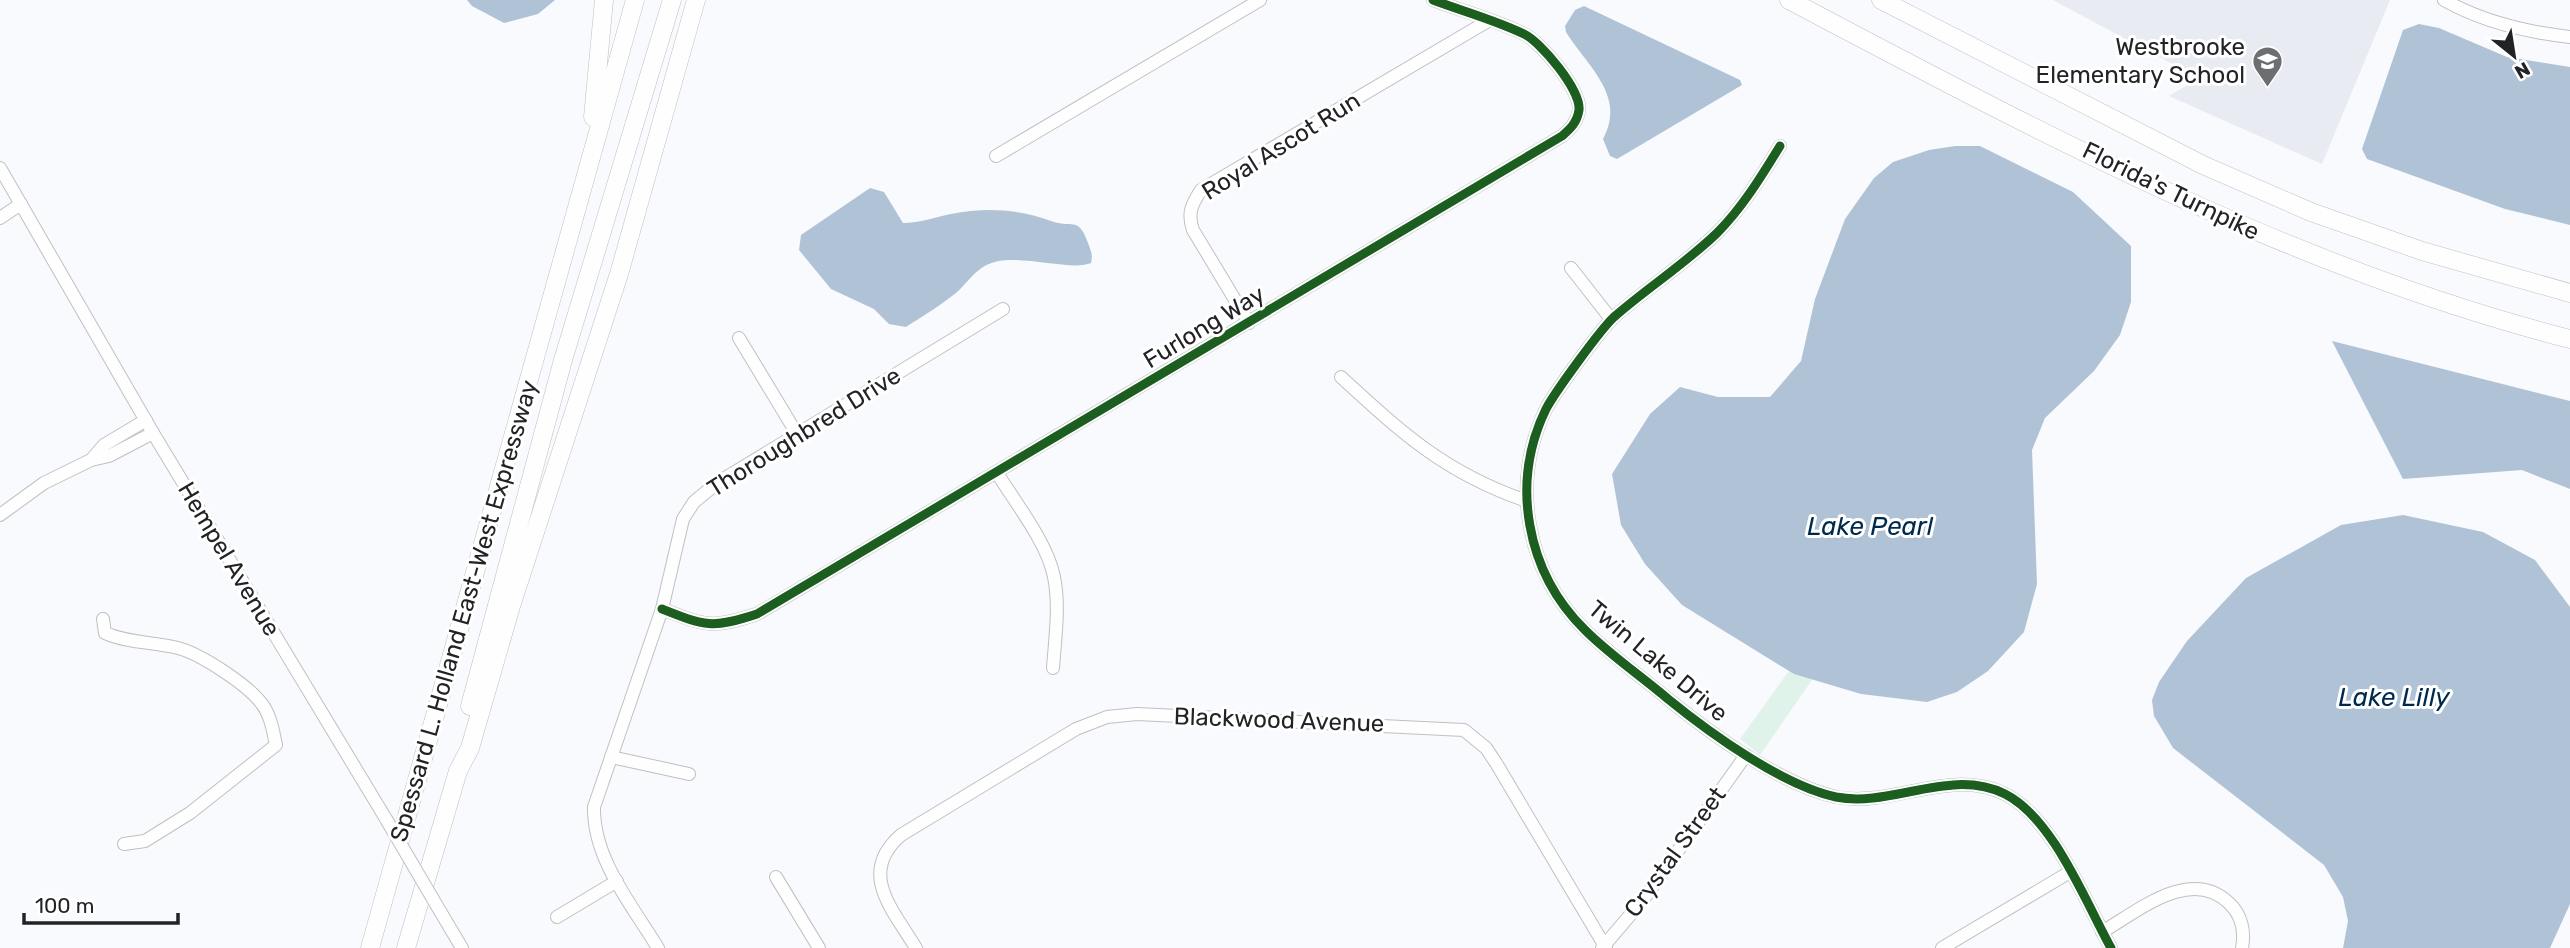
<svg xmlns="http://www.w3.org/2000/svg" width="2570" height="948" font-family="Rubik,sans-serif">
<style>
.built{fill:#e8ebf2}
.green{fill:#e0f3eb}
.water{fill:#b0c3d6}
.lines{fill:none;stroke-linecap:round;stroke-linejoin:round}
.minor-casing{stroke:#bfc0c2;stroke-width:14}
.highway-casing{stroke:#bfc0c2;stroke-width:19}
.minor{stroke:#fefeff;stroke-width:12}
.highway{stroke:#fefeff;stroke-width:18}
.minor-bridge-casing{stroke:#bfc0c2;stroke-width:14;stroke-linecap:butt}
.minor-bridge{stroke:#fefeff;stroke-width:12}
.cycleway-casing{stroke:#fff;stroke-width:13}
.cycleway{stroke:#1b5e20;stroke-width:9}
.labels{text-anchor:middle;stroke-width:6;stroke-linejoin:round;paint-order:stroke}
.poi-label{font-size:24px;fill:#222325;stroke:#fff;text-anchor:end}
.street-label{font-size:24px;fill:#222325;stroke:#fff}
.water-label{font-size:26px;font-style:italic;fill:#002a4d;stroke:#fff}
</style>
<rect width="100%" height="100%" fill="#f8fafd"/>
<path class="built" d="M2053 0H2390L2322 164 2169 96 2194 81 2191 74Z"/>
<path class="green" d="M1809 643 1828 657 1760 755 1740 739Z"/>
<g class="water">
<path d="M467 0H555L538 14 504 23 472 6Z"/>
<path d="M1584 6 1740 80 1742 85 1617 159 1610 156 1603 139C1627 96 1587 66 1566 32L1565 26 1575 10Z"/>
<path d="M2419 24 2439 28 2507 57 2570 67V225L2505 209 2367 159 2362 149 2403 30Z"/>
<path d="M1955 146H1980L2073 192 2131 246V302L2120 335 2094 371 2045 418 2032 450 2037 584 2024 632 1988 671 1957 692 1927 702 1861 694 1794 674 1682 605 1645 564 1621 525 1612 474 1650 414 1680 387 1718 397H1770L1801 361 1815 299 1845 219 1874 178 1893 162 1929 150Z"/>
<path d="M870 188 884 192 903 223C920 223 935 217 951 214 986 207 1018 209 1051 221 1072 229 1078 215 1088 243 1091 251 1093 255 1091 263 1073 271 1026 256 999 261 975 265 969 284 952 296 937 308 921 317 906 327L889 324 874 309 831 289 799 250 801 235Z"/>
<path d="M2332 341 2570 401V489L2522 470 2403 479Z"/>
<path d="M2403 515 2483 532 2535 560 2570 607V904L2550 948H2343L2348 921 2343 897 2324 865 2173 748 2154 716 2152 700 2159 682 2187 641 2246 578 2341 525Z"/>
</g>
<g class="lines">
<defs>
<g id="minor">
<path d="M2444 0C2483 22 2525 32 2570 37"/>
<path d="M1780 146C1761 177 1742 208 1717 233 1685 264 1647 288 1614 317 1600 330 1555 392 1546 409 1510 483 1526 572 1585 630 1610 655 1641 676 1668 699 1711 734 1782 785 1836 797 1892 808 1950 767 2005 794 2053 818 2085 901 2111 948"/>
<path d="M996 156 1260 0"/>
<path d="M0 168 153 433 386 819"/>
<path d="M0 218 21 204"/>
<path d="M1571 268 1611 319"/>
<path d="M1249 323 1193 230C1187 213 1192 204 1201 190L1488 21"/>
<path d="M739 338 797 434"/>
<path d="M1341 377C1402 433 1444 472 1524 500"/>
<path d="M91 460 104 445 146 420"/>
<path d="M997 473C1015 502 1048 544 1054 577 1060 606 1055 639 1053 668"/>
<path d="M0 515 44 483 91 460 109 456 153 433"/>
<path d="M662 609C705 626 712 629 757 614L1562 136C1570 129 1577 123 1579 110 1581 90 1541 42 1524 34 1495 20 1462 11 1433 0"/>
<path d="M103 619 105 633C128 643 153 642 178 648 201 654 248 685 262 704 271 716 273 731 276 745L190 813 145 841 124 844"/>
<path d="M611 757 689 774"/>
<path d="M776 877 819 948"/>
<path d="M437 906 462 948"/>
<path d="M557 917 617 881"/>
<path d="M2102 932C2138 911 2191 866 2229 903 2242 915 2245 932 2242 948"/>
<path d="M658 948C632 905 593 859 594 807L662 609 683 519 694 502 717 483 1003 309"/>
<path d="M916 948C893 910 857 873 901 835L1076 729 1107 717 1137 714 1464 730 1486 748 1496 763 1606 948"/>
<path d="M1602 948 1643 900 1746 755"/>
<path d="M1942 948 2070 872"/>
</g>
<g id="highway">
<path d="M1789 0C2041 133 2292 268 2570 339"/>
<path d="M1881 0 2203 165 2311 212 2422 251 2570 293"/>
<path d="M593 117 604 0"/>
<path d="M470 706 563 360 672 0"/>
<path d="M370 948 635 0"/>
<path d="M406 948 458 771 470 748 511 606 619 274 696 0"/>
</g>
</defs>
<use href="#minor" class="minor-casing"/>
<use href="#highway" class="highway-casing"/>
<use href="#minor" class="minor"/>
<use href="#highway" class="highway"/>
<defs>
<path id="minor-bridge" d="M386 819 437 906"/>
</defs>
<use href="#minor-bridge" class="minor-bridge-casing"/>
<use href="#minor-bridge" class="minor-bridge"/>
<defs>
<g id="cycleway">
<path d="M1780 146C1761 177 1742 208 1717 233 1685 264 1647 288 1614 317 1600 330 1555 392 1546 409 1510 483 1526 572 1585 630 1610 655 1641 676 1668 699 1711 734 1782 785 1836 797 1892 808 1950 767 2005 794 2053 818 2085 901 2111 948"/>
<path d="M662 609C705 626 712 629 757 614L1562 136C1570 129 1577 123 1579 110 1581 90 1541 42 1524 34 1495 20 1462 11 1433 0"/>
</g>
</defs>
<use href="#cycleway" class="cycleway-casing"/>
<use href="#cycleway" class="cycleway"/>
</g>
<defs>
<symbol id="school-pin" viewBox="-11 -11 22 30"><path d="M0 17L-7.5 6A9.5 9.5 0 1 1 7.5 6Z" fill="#6d6e71" stroke="#fff"/><path d="M0-5L7-2L0 1L-7-2ZM-4 1L0 2.5L4 1V4Q0 6-4 4Z" fill="#fff"/></symbol>
</defs>
<g fill-rule="evenodd">
<use href="#school-pin" x="2250" y="44" width="35" height="47"/>
</g>
<g class="labels">
<g class="poi-label">
<text x="2245" y="55">Westbrooke<tspan x="2245" dy="28">Elementary School</tspan></text>
</g>
<g class="street-label">
<text transform="translate(1281 146) rotate(-32)" y="8">Royal Ascot Run</text>
<text transform="translate(2171 191) rotate(26)" y="8">Florida's Turnpike</text>
<text transform="translate(1204 327) rotate(-31)" y="8">Furlong Way</text>
<text transform="translate(804 432) rotate(-32)" y="8">Thoroughbred Drive</text>
<text transform="translate(229 559) rotate(59)" y="8">Hempel Avenue</text>
<text transform="translate(464 611) rotate(-74)" y="8">Spessard L. Holland East-West Expressway</text>
<text transform="translate(1658 661) rotate(40)" y="8">Twin Lake Drive</text>
<text transform="translate(1279 720) rotate(2)" y="8">Blackwood Avenue</text>
<text transform="translate(1675 852) rotate(-54)" y="8">Crystal Street</text>
</g>
<g class="water-label">
<text x="1870" y="535">Lake Pearl</text>
<text x="2394" y="706">Lake Lilly</text>
</g>
</g>
<g transform="translate(2514 56) rotate(150)" stroke="#ffffff" stroke-width="5" paint-order="stroke">
<path d="M0-5L12 26L0 18L-12 26Z" fill="#222325"/>
<text y="-10" font-size="19" font-weight="bold" text-anchor="middle" fill="#222325">N</text>
</g>
<path d="M24 913v10h154v-10" fill="none" stroke="#222325" stroke-width="3.5"/>
<text x="35" y="913" font-size="21" fill="#222325" stroke="#ffffff" stroke-width="5" paint-order="stroke">100 m</text>
</svg>
